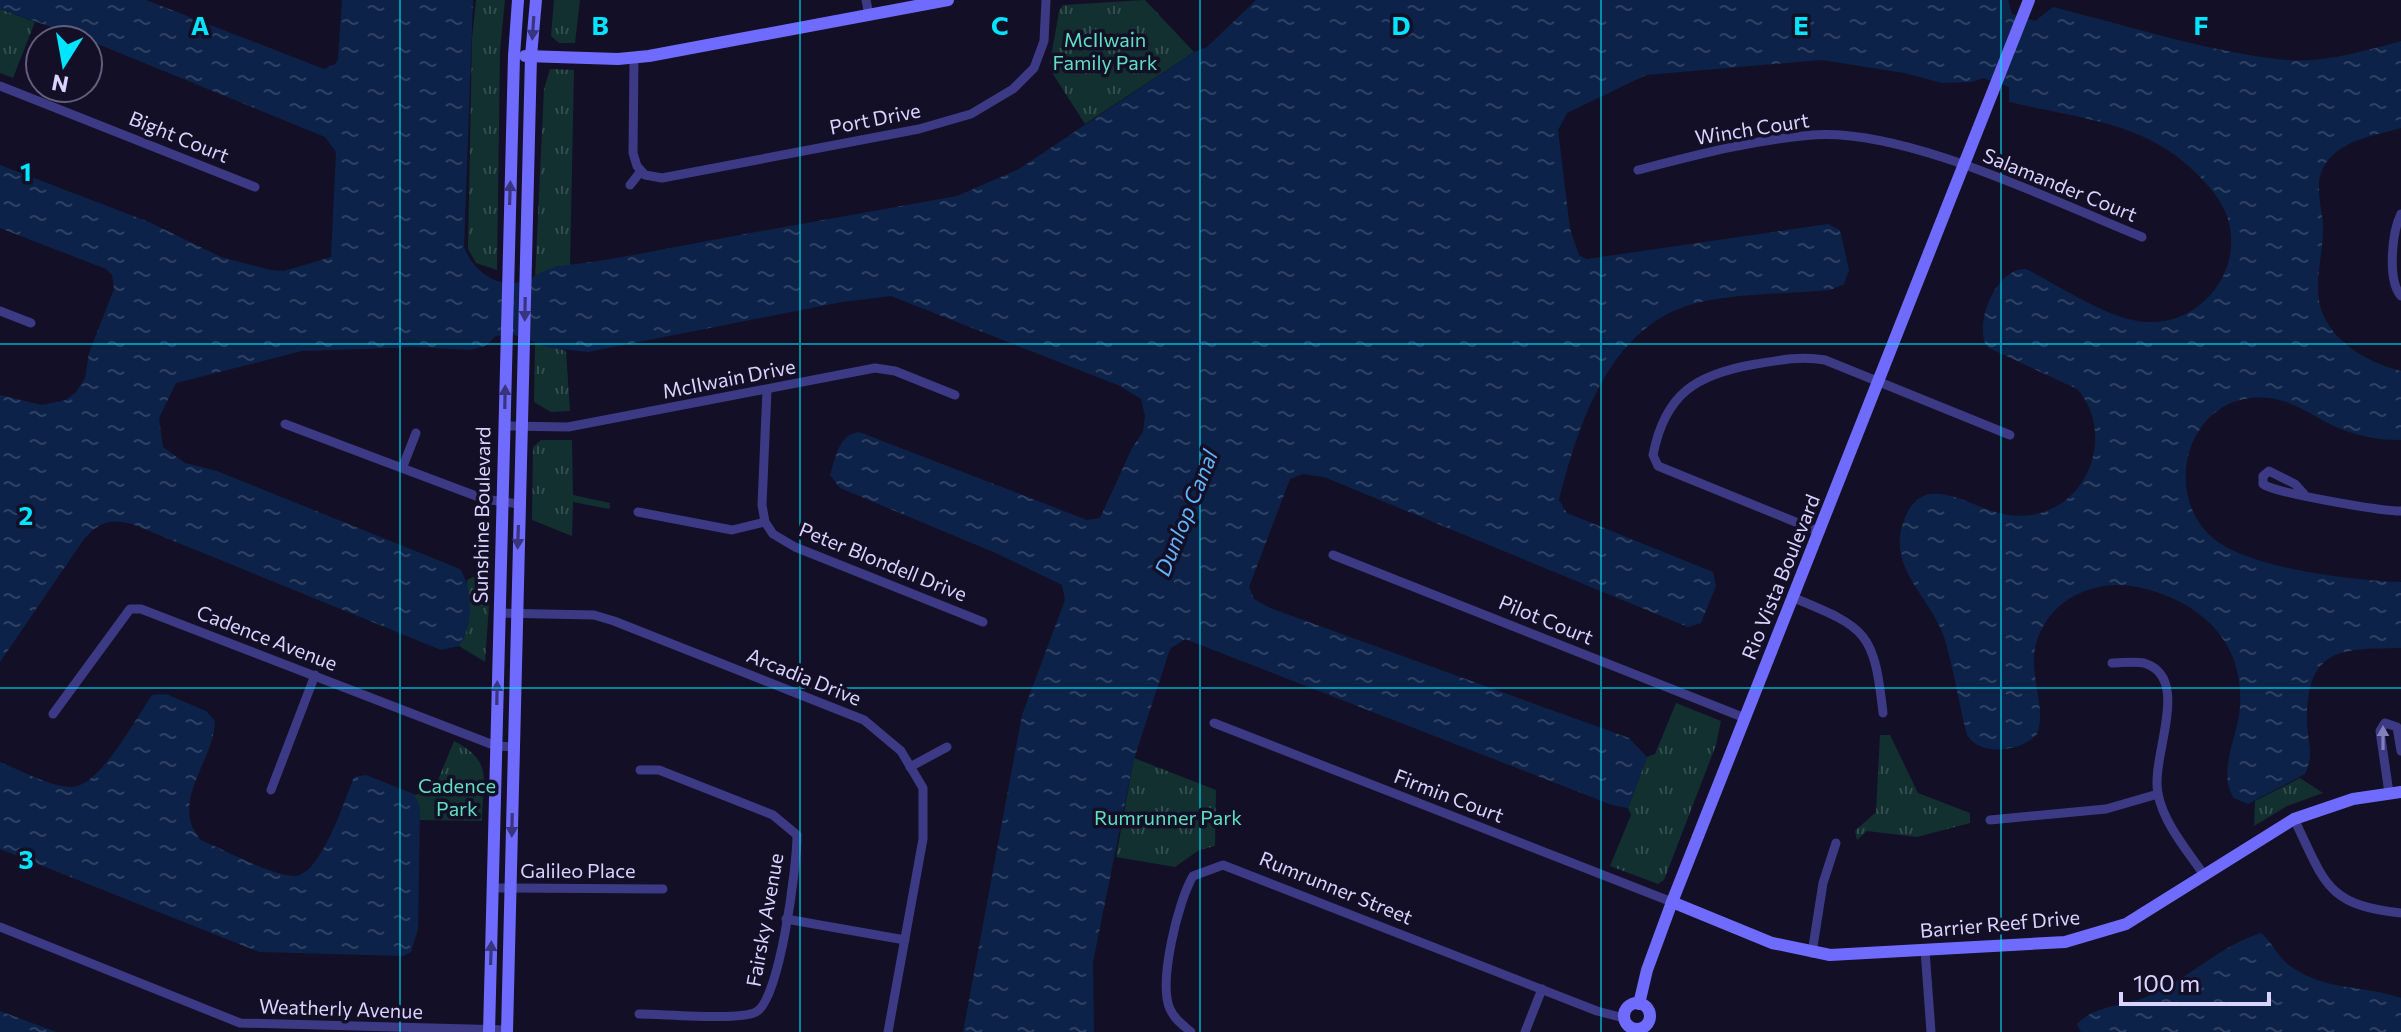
<svg xmlns="http://www.w3.org/2000/svg" width="2401" height="1032" font-family="Commissioner,sans-serif">
<style>
.park{fill:url(#park-tufts)}
.water{fill:url(#water-ripples)}
.lines{fill:none;stroke-linecap:round;stroke-linejoin:round}
.street{stroke:#3d3a85;stroke-width:9}
.secondary{stroke:#6f6bff;stroke-width:12}
.oneway{fill:#38347d}
.oneway2{fill:#837fbc}
.grid{fill:none;stroke:#00e5ff;stroke-width:2;stroke-opacity:0.55}
.labels{text-anchor:middle;stroke-width:7;stroke-linejoin:round;paint-order:stroke}
.park-label{font-size:20px;fill:#5fe0c0;stroke:#130f26}
.street-label{font-size:20px;fill:#d9d4ff;stroke:#130f26}
.water-label{font-size:22px;font-style:italic;fill:#62b6ff;stroke:#130f26}
.grid-label{font-size:26px;text-anchor:middle;font-weight:bold;fill:#00e5ff;stroke:#130f26;stroke-width:7;stroke-linejoin:round;paint-order:stroke}
</style>
<defs>
<pattern id="park-tufts" width="24" height="20" patternUnits="userSpaceOnUse" patternTransform="scale(2)"><rect width="24" height="20" fill="#12302f"/><path d="M3 7l-1-3M5 7V3M7 7l1-3M15 17l-1-3M17 17v-4M19 17l1-3" fill="none" stroke="#344d4e"/></pattern>
<pattern id="water-ripples" width="26" height="14" patternUnits="userSpaceOnUse" patternTransform="scale(2)"><rect width="26" height="14" fill="#0c2248"/><path d="M2 4q2-2 4 0t4 0M15 11q2-2 4 0t4 0" fill="none" stroke="#2f4163"/></pattern>
</defs>
<rect width="100%" height="100%" fill="#130f26"/>
<g class="park">
<path d="M476 0H505L500 50 497 270 476 263 468 249 472 39Z"/>
<path d="M554 0H580L575 43H559L551 36Z"/>
<path d="M1145 0 1194 52 1085 124 1051 71 1054 69 1050 63 1059 11 1063 5Z"/>
<path d="M0 9 35 22 13 78 0 73Z"/>
<path d="M550 69 574 70 570 266H558L535 279 544 89Z"/>
<path d="M535 341 566 351 570 411 551 412 534 402Z"/>
<path d="M541 440H572L573 495 610 503 609 509 573 502 572 536 532 520 533 447Z"/>
<path d="M473 577H491L485 662 459 646 467 622V580Z"/>
<path d="M1676 703 1721 721 1716 745 1664 880 1658 884 1610 866 1631 815 1628 808 1647 757 1655 754Z"/>
<path d="M1880 735H1890L1918 793 1970 813V823L1917 837 1867 831 1857 840 1855 831 1876 812Z"/>
<path d="M454 741C495 762 482 780 482 821L420 820V807L414 795 434 790Z"/>
<path d="M1134 758 1216 790 1215 846 1199 850 1175 867 1116 857Z"/>
<path d="M2300 778 2323 793 2287 806 2254 826 2255 801Z"/>
</g>
<g class="water">
<path d="M0 0H146L324 69 335 64 338 59 342 0H473L464 247C470 262 481 275 497 281 525 290 538 269 560 266 617 260 672 247 729 237 805 223 881 210 957 196L1019 169 1194 52 1207 47 1256 0H2008L2012 14 2035 21 2053 7C2129 26 2208 52 2286 60 2324 63 2365 51 2401 41V128C2377 135 2346 139 2329 159 2312 178 2321 202 2323 224 2324 247 2317 269 2318 292 2320 336 2363 361 2401 371V440C2380 440 2361 437 2341 429 2309 416 2289 394 2251 398 2181 406 2163 503 2218 542 2256 569 2355 581 2401 582V648C2341 649 2307 647 2307 720 2307 741 2315 754 2305 774L2248 804 2234 798C2218 773 2235 742 2239 715 2249 645 2202 601 2138 587 2090 577 2040 604 2034 655 2032 681 2046 711 2037 734 2022 752 1980 757 1967 735 1959 704 1954 671 1945 640 1933 599 1887 569 1903 523 1907 510 1916 496 1930 494 1964 490 1992 524 2036 514 2092 502 2114 430 2077 389L1987 347C1973 325 1996 267 2026 269 2060 286 2110 321 2147 322 2206 325 2249 262 2224 209 2214 188 2193 169 2175 155 2129 121 2064 115 2009 102V87L1983 78 1972 82 1942 83 1904 73 1822 60 1646 75 1567 113 1558 130 1570 229 1579 255 1587 259 1828 224 1840 230 1849 270 1844 284 1830 290C1788 294 1742 293 1701 302 1611 321 1579 422 1559 500L1567 513 1713 572 1716 586 1701 623 1688 627 1324 477 1303 474 1290 479 1249 587 1254 599 1270 608 1629 738 1647 757 1628 808 1612 805 1185 639 1170 649 1134 759 1093 962 1094 1032H963L1022 715 1065 600 1062 585 998 554 840 488 830 475C836 457 838 435 859 432L1087 520 1100 518 1132 448 1143 432 1145 416 1141 399 1120 386 891 296 842 302 588 352 550 348 512 334 496 336 485 346 470 350 417 347 302 351 176 383 159 418 163 447 185 463 217 471 460 569C473 588 474 627 459 646L441 650 132 524C110 518 99 522 84 539L0 662V395L42 405 66 400 76 392 85 378 89 353 114 289 112 275 106 269 0 228V165L149 222 221 257 270 270 284 271 331 257 336 152 325 137 88 40 0 9Z"/>
<path d="M166 694 206 711 215 721C214 762 168 803 201 840 225 850 271 876 295 876 321 875 345 799 354 777L366 775 414 794 420 807 418 929 411 952 403 956 259 952 0 849V762C22 771 48 786 71 787 99 788 136 718 152 695Z"/>
<path d="M2261 933C2273 943 2277 956 2289 965 2322 991 2364 985 2401 998V1032H2081L2077 1024C2095 1005 2122 1007 2146 997 2186 981 2219 946 2261 933Z"/>
<path d="M0 1011 56 1032H0Z"/>
</g>
<g class="lines">
<g class="street">
<path d="M866 0 869 15"/>
<path d="M634 58 633 153 637 166 645 175 662 178 919 129 971 114 1013 89 1034 68 1044 41 1046 0"/>
<path d="M0 86 255 187"/>
<path d="M1638 170C1696 155 1752 140 1812 135 1907 128 2052 201 2142 237"/>
<path d="M630 185 641 171"/>
<path d="M2401 214C2392 232 2387 280 2401 296"/>
<path d="M0 311 31 323"/>
<path d="M767 390 762 505 765 522 773 534 795 547 983 622"/>
<path d="M285 424 484 499 519 504"/>
<path d="M504 426 568 427 875 368 895 371 955 395"/>
<path d="M403 466 416 433"/>
<path d="M2304 494 2295 484 2269 471 2263 476V484C2274 493 2381 511 2401 511"/>
<path d="M638 512 732 530 765 522"/>
<path d="M1820 532 1658 466 1653 455C1665 393 1697 374 1756 364 1780 360 1801 356 1825 360L2010 435"/>
<path d="M1333 555 1745 718"/>
<path d="M1794 598C1868 628 1874 633 1883 713"/>
<path d="M499 613 594 615 614 621 864 720 901 751 923 788V839L888 1032"/>
<path d="M2112 663C2121 663 2135 661 2144 663 2193 678 2150 756 2158 794 2164 824 2187 850 2204 875"/>
<path d="M53 714 130 609H141L496 746 513 747"/>
<path d="M1214 723 1672 902"/>
<path d="M910 767 947 747"/>
<path d="M271 790 315 675"/>
<path d="M2389 793 2380 731 2385 723 2397 727 2401 751"/>
<path d="M2294 819C2325 882 2325 905 2401 913"/>
<path d="M1990 820 2106 809 2158 794"/>
<path d="M492 888 663 889"/>
<path d="M786 919 905 940"/>
<path d="M0 927 240 1023 507 1030"/>
<path d="M1925 950 1931 1032"/>
<path d="M1812 953 1823 883 1836 843"/>
<path d="M639 1014C664 1014 738 1021 756 1012 780 1000 797 865 797 835L773 815 659 770H640"/>
<path d="M1191 1032C1183 1025 1175 1020 1170 1009 1158 983 1178 901 1193 876L1223 865 1597 1011 1624 1018"/>
<path d="M1525 1032 1542 989"/>
</g>
<g class="secondary">
<path d="M525 56 618 59 649 56 948 0"/>
<path d="M1672 902 1772 943 1830 955 2065 942 2126 924 2294 819 2353 799 2401 792"/>
<circle cx="1637" cy="1016" r="13"/>
<path d="M1639 1004 1647 970 1672 902 2029 0"/>
<path d="M489 1032 514 56 518 0"/>
<path d="M507 1032 531 56 536 0"/>
</g>
</g>
<defs><path id="oneway-solid" d="M-6-.8H1V-3.2L6.5 0L1 3.2V.8H-6Z" transform="scale(2)"/></defs>
<g class="oneway">
<use href="#oneway-solid" transform="translate(533 28) rotate(94)"/>
<use href="#oneway-solid" transform="translate(510 193) rotate(-88)"/>
<use href="#oneway-solid" transform="translate(525 309) rotate(91)"/>
<use href="#oneway-solid" transform="translate(505 397) rotate(-89)"/>
<use href="#oneway-solid" transform="translate(518 537) rotate(92)"/>
<use href="#oneway-solid" transform="translate(497 693) rotate(-89)"/>
<use href="#oneway-solid" transform="translate(512 825) rotate(91)"/>
<use href="#oneway-solid" transform="translate(491 953) rotate(-88)"/>
</g>
<use class="oneway2" href="#oneway-solid" transform="translate(2383 738) rotate(-90)"/>
<path class="grid" d="M400 0V1032M800 0V1032M1200 0V1032M1601 0V1032M2001 0V1032M0 344H2401M0 688H2401"/>
<g class="labels">
<g class="park-label">
<text x="1105" y="47">McIlwain<tspan x="1105" dy="23">Family Park</tspan></text>
<text x="457" y="793">Cadence<tspan x="457" dy="23">Park</tspan></text>
<text x="1168" y="825">Rumrunner Park</text>
</g>
<g class="street-label">
<text transform="translate(875 119) rotate(-11)" y="7">Port Drive</text>
<text transform="translate(1752 129) rotate(-9)" y="7">Winch Court</text>
<text transform="translate(179 137) rotate(22)" y="7">Bight Court</text>
<text transform="translate(2060 185) rotate(22)" y="7">Salamander Court</text>
<text transform="translate(729 379) rotate(-11)" y="7">McIIwain Drive</text>
<text transform="translate(482 515) rotate(-89)" y="7">Sunshine Boulevard</text>
<text transform="translate(883 562) rotate(22)" y="7">Peter Blondell Drive</text>
<text transform="translate(1781 577) rotate(-68)" y="7">Rio Vista Boulevard</text>
<text transform="translate(1546 620) rotate(22)" y="7">Pilot Court</text>
<text transform="translate(267 638) rotate(21)" y="7">Cadence Avenue</text>
<text transform="translate(804 677) rotate(22)" y="7">Arcadia Drive</text>
<text transform="translate(1449 796) rotate(21)" y="7">Firmin Court</text>
<text x="578" y="878">Galileo Place</text>
<text transform="translate(1336 888) rotate(22)" y="7">Rumrunner Street</text>
<text transform="translate(765 920) rotate(-80)" y="7">Fairsky Avenue</text>
<text transform="translate(2000 924) rotate(-5)" y="7">Barrier Reef Drive</text>
<text transform="translate(341 1009) rotate(2)" y="7">Weatherly Avenue</text>
</g>
<g class="water-label">
<text transform="translate(1186 513) rotate(-68)" y="8">Dunlop Canal</text>
</g>
</g>
<g class="grid-label">
<text x="200" y="35">A</text>
<text x="600" y="35">B</text>
<text x="1000" y="35">C</text>
<text x="1401" y="35">D</text>
<text x="1801" y="35">E</text>
<text x="2201" y="35">F</text>
<text x="26" y="181">1</text>
<text x="26" y="525">2</text>
<text x="26" y="869">3</text>
</g>
<g transform="translate(64 64) rotate(191)"><circle r="38" fill="#130f26" stroke="#625e7d" stroke-width="2"/>
<path d="M0-6L14 30L0 20L-14 30Z" fill="#00e5ff"/>
<text y="-12" font-size="22" font-weight="bold" text-anchor="middle" fill="#d9d4ff">N</text>
</g>
<path d="M2121 992v12h148v-12" fill="none" stroke="#d9d4ff" stroke-width="4"/>
<text x="2133" y="992" font-size="24" fill="#d9d4ff" stroke="#130f26" stroke-width="6" paint-order="stroke">100 m</text>
</svg>
